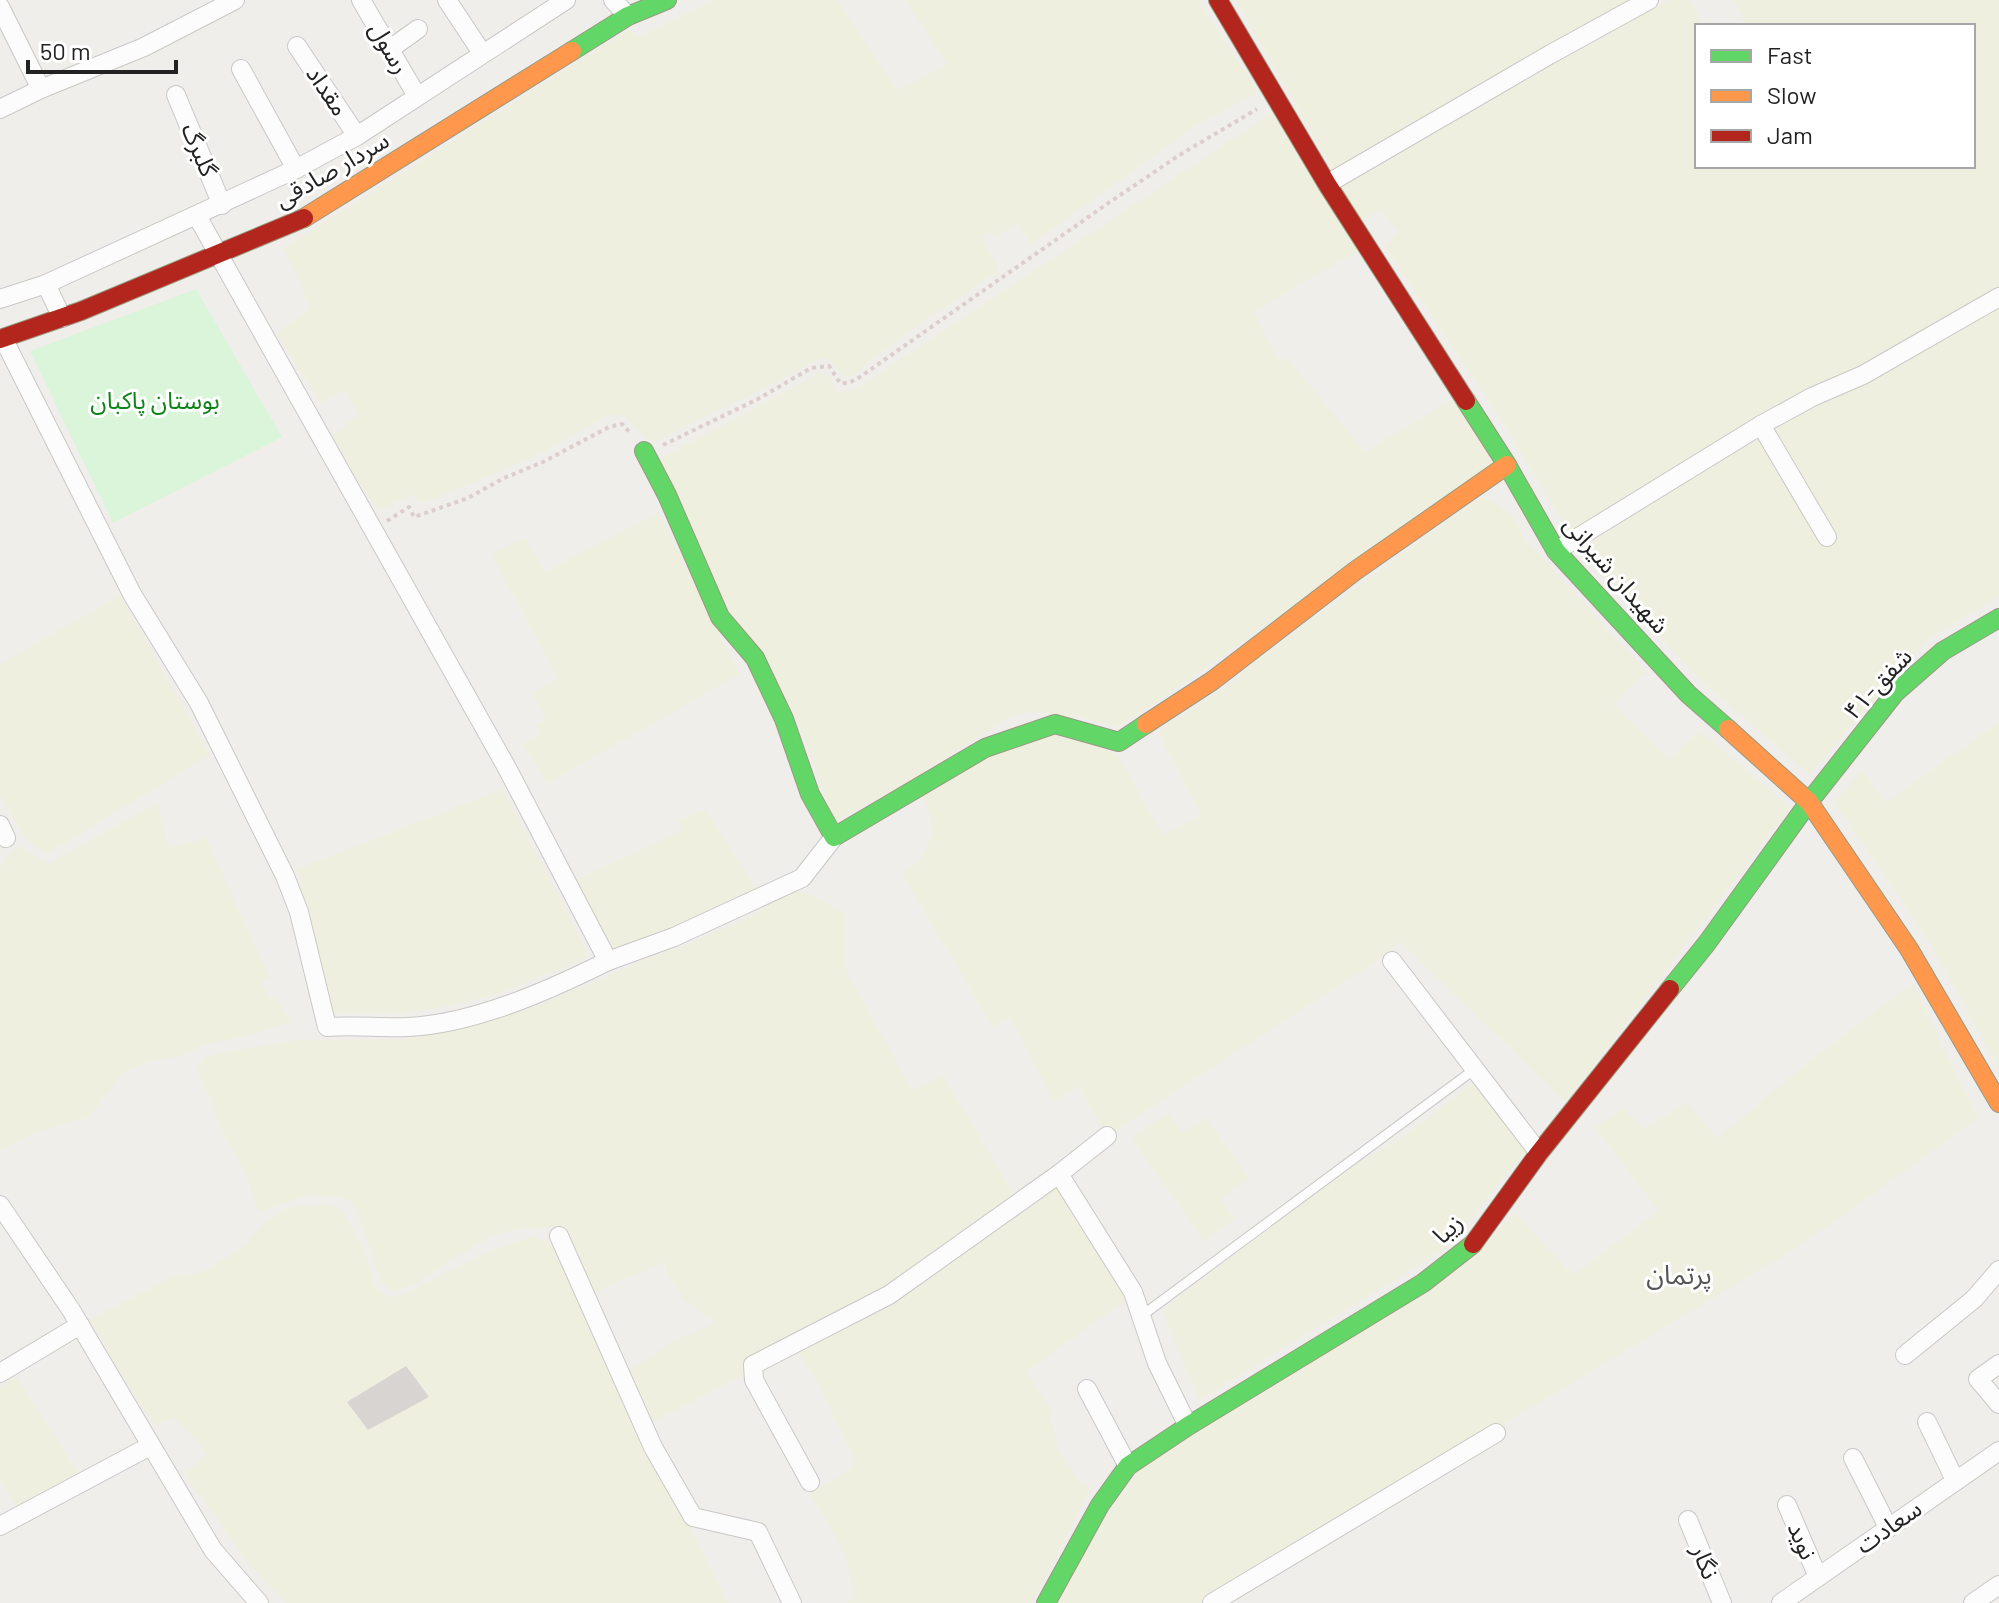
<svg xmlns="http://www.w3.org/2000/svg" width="1999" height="1603" font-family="Barlow,'Noto Sans Arabic',sans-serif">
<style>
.farmland{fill:#efefdf;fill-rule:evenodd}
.park{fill:#daf5da}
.building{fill:#d7d4d2}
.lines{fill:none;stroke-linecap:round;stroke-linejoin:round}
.lane-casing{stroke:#c9c8c7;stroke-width:11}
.street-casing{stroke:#c9c8c7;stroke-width:20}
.fast-casing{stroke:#999a82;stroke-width:20}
.slow-casing{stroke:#999a82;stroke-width:20}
.jam-casing{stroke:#999a82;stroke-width:20}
.path{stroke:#dccecd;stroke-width:4;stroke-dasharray:4 4;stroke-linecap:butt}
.lane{stroke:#fdfcfc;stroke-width:9}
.street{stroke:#fdfcfc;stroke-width:18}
.fast{stroke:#63d668;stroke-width:18}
.slow{stroke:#ff974d;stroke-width:18}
.jam{stroke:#b3261e;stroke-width:18}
.labels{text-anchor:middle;stroke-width:6;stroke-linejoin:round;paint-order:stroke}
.street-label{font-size:24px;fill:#222;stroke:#fff}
.park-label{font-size:24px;fill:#0c8416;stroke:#fff}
.neighbourhood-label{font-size:26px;fill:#555;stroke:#fff}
</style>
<rect width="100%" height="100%" fill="#f0eeeb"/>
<g class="farmland">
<path d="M715 0H838L897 90 947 64 905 0H1198L1258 92 1198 124 1032 244 1017 224 996 237 989 231 981 236 1000 270 897 340 853 376 842 377 836 366 826 358 817 360 761 390 707 415 655 442 649 441 623 415H608L541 453 466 486 420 504 413 494 378 511 331 437 359 414 344 391 320 403 277 333 311 308 284 248 630 29 639 37Z"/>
<path d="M1236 0H1643L1339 180Z"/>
<path d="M1669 0H1691L1703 26H1697V166H1973V26H1747L1733 0H1999V597L1928 639 1809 774 1697 677 1581 551 1497 413 1385 246 1400 232 1380 209 1361 223 1338 189 1478 106Z"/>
<path d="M1276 110 1361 249 1253 312 1279 361 1287 358 1365 452 1454 398 1496 463 1151 706 1116 727 1082 718 1042 713 1028 712 1010 717 906 783 835 822 800 727 765 659 730 614 658 460 819 373 828 374 838 392 854 390Z"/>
<path d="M1479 498H1490L1516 520 1524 538 1646 672 1613 704 1670 760 1699 730 1790 807 1566 1102 1400 942 1383 957 1107 1136 1079 1086 1054 1101 1010 1018 993 1027 902 874 919 861 933 834 929 813 921 796 990 754 1045 734 1108 747 1119 757 1163 835 1201 815 1158 732 1239 678 1245 669Z"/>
<path d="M658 512 740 674 547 784 523 744 541 735 536 724 546 720 532 692 558 679 491 553 525 538 545 572Z"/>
<path d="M120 595 210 755 47 854 27 840 0 796V664Z"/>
<path d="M1999 722V1070L1928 939 1834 802 1862 770 1886 802Z"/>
<path d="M503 789 589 957 496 995 439 1008 401 1013H334L297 869Z"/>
<path d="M157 803 169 848 206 838 270 978 261 983 269 999 275 998 292 1022 251 1035 201 1046 178 1057 151 1061 123 1073 89 1117 40 1131 0 1151V867L14 849 22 847 48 864Z"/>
<path d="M706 809 757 891 614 953 574 880 683 830 678 820Z"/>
<path d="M796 890 813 895 845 913V968L912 1090 944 1076 1016 1198 1055 1175 1134 1294 1027 1372 1053 1414 1049 1418 1055 1428 1053 1432 1058 1441 1056 1445 1081 1484 1084 1482 1090 1489 1032 1603H846L854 1598 847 1563 836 1537 810 1493 853 1468V1457L816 1379 795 1348 653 1422 627 1372 675 1340 717 1322 696 1309 681 1296 668 1274 664 1262 591 1294 571 1239 564 1230 557 1227 520 1229 492 1235 411 1286 393 1291 381 1281 364 1231 352 1202 347 1198 310 1195 258 1212 245 1173 221 1128 197 1068 206 1056 230 1051 296 1040 406 1039 522 1011 577 990 648 958 677 949 738 922Z"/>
<path d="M1913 983 1978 1118 1844 1215 1791 1251 1428 1470 1220 1603H1056L1097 1528 1142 1466 1470 1257 1515 1213 1573 1275 1659 1211 1595 1128 1623 1108 1644 1129 1687 1103 1718 1138 1809 1062Z"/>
<path d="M1478 1079 1527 1149 1448 1247 1199 1400 1162 1311 1331 1179 1404 1136Z"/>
<path d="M1168 1113 1182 1133 1206 1117 1249 1179 1221 1199 1235 1219 1204 1241 1132 1138Z"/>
<path d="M328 1204 341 1209 363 1247 375 1286 388 1297 404 1294 491 1250 534 1236 551 1243 728 1603H286L249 1564 184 1474 208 1454 175 1417 153 1426 89 1320 179 1274 187 1276 208 1270 247 1243 264 1224 288 1207ZM406 1367 428 1397 369 1430 347 1402Z"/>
<path d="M16 1377 78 1472 20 1510 0 1479V1387Z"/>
</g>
<path class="park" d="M196 289 282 437 113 523 30 351Z"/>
<path class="building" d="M406 1366 429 1397 368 1430 347 1402Z"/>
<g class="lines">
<defs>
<path id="lane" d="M1140 1317 1475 1069"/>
<g id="street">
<path d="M361 0 417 96"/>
<path d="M447 0 482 53"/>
<path d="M613 0 628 16"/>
<path d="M0 7 41 89"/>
<path d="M297 46 357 136"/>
<path d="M390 49 418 29"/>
<path d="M241 69 296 169"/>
<path d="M176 95 222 205"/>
<path d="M0 109 41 89 144 47 235 0"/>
<path d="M1327 184 1549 55 1649 0"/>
<path d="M197 216 507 768 608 961 674 937 802 878 834 837"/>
<path d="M46 284 62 318"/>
<path d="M0 299 46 284 296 169 357 136 566 0"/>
<path d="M3 338 132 594 199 703 285 876 299 912 327 1027C354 1025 381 1028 408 1027 474 1024 550 990 608 961"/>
<path d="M1761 425 1827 537"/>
<path d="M1556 551 1761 425 1812 397 1863 375 1999 297"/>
<path d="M0 825 6 838"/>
<path d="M1392 961 1539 1153"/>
<path d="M1107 1136 1059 1174 1133 1292 1157 1363 1188 1426"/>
<path d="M0 1205 71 1310 213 1550 259 1603"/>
<path d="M559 1236 653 1447 693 1517 758 1532 792 1603"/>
<path d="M1905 1355 1974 1299 1999 1270"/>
<path d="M1999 1364 1978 1379 1999 1404"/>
<path d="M0 1373 80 1325"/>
<path d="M1087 1389 1128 1466"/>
<path d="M1927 1422 1955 1480"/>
<path d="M1853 1458 1888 1527"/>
<path d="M810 1482 754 1380 753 1365 889 1295 1059 1174"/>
<path d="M1787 1505 1818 1577"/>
<path d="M1688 1520 1722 1603"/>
<path d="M0 1526 150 1446"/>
<path d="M1212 1603 1496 1433"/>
<path d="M1781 1603 1999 1451"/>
<path d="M1973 1603 1999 1585"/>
</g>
<g id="fast">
<path d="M572 51 628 16 667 0"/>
<path d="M1466 401 1507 465 1556 551 1688 694 1728 729"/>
<path d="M644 451 667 495 720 617 755 658 784 719 810 794 834 837 985 748 1055 724 1119 742 1146 724"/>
<path d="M1670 989 1707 943 1809 802 1895 693 1943 651 1999 618"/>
<path d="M1046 1603 1100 1505 1128 1466 1188 1426 1423 1283 1473 1244"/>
</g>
<g id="slow">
<path d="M304 218 572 51"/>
<path d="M1146 724 1212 681 1355 571 1507 465"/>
<path d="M1728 729 1809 802 1909 949 1999 1103"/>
</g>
<g id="jam">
<path d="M1218 0 1327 184 1466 401"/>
<path d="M0 339 81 311 304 218"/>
<path d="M1473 1244 1539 1153 1670 989"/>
</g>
</defs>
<use href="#lane" class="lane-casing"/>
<use href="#street" class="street-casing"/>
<use href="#fast" class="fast-casing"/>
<use href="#slow" class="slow-casing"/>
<use href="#jam" class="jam-casing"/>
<g class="path">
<path d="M663 445 758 399 811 368 829 366 840 383H848L857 379 1107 204 1178 156 1257 109"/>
<path d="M387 521 409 507 414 517 468 498 504 478 543 462 609 427 622 424 631 434"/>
</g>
<use href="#lane" class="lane"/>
<use href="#street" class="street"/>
<use href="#fast" class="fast"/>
<use href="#slow" class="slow"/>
<use href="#jam" class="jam"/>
</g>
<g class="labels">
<g class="street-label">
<text transform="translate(389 48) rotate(60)" y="8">رسول</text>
<text transform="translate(327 91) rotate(56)" y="8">مقداد</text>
<text transform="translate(199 150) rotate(67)" y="8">گلبرگ</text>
<text transform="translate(332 170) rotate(-30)" y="8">سردار صادقی</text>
<text transform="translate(1616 575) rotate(49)" y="8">شهیدان شیرانی</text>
<text transform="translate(1878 684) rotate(-47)" y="8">شفق-۴۱</text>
<text transform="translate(1448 1229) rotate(-44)" y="8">زیبا</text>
<text transform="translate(1889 1527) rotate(-35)" y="8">سعادت</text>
<text transform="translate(1802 1541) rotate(67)" y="8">نوید</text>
<text transform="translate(1705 1562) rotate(68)" y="8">نگار</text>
</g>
<g class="park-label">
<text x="155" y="409">بوستان پاکبان</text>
</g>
<g class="neighbourhood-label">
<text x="1679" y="1284">پرتمان</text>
</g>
</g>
<rect x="1695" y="24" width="280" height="144" fill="#ffffff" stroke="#a7a7a7" stroke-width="2"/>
<rect x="1711" y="50" width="40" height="12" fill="#63d668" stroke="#a7a7a7" stroke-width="2"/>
<text x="1767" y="64" font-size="24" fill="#222222">Fast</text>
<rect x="1711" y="90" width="40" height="12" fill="#ff974d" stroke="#a7a7a7" stroke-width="2"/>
<text x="1767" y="104" font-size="24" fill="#222222">Slow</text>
<rect x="1711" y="130" width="40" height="12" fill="#b3261e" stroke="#a7a7a7" stroke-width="2"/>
<text x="1767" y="144" font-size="24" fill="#222222">Jam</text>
<path d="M28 60v12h148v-12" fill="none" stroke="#222222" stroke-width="4"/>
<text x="40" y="60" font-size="24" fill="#222222" stroke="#ffffff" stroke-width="6" paint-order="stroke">50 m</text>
</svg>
